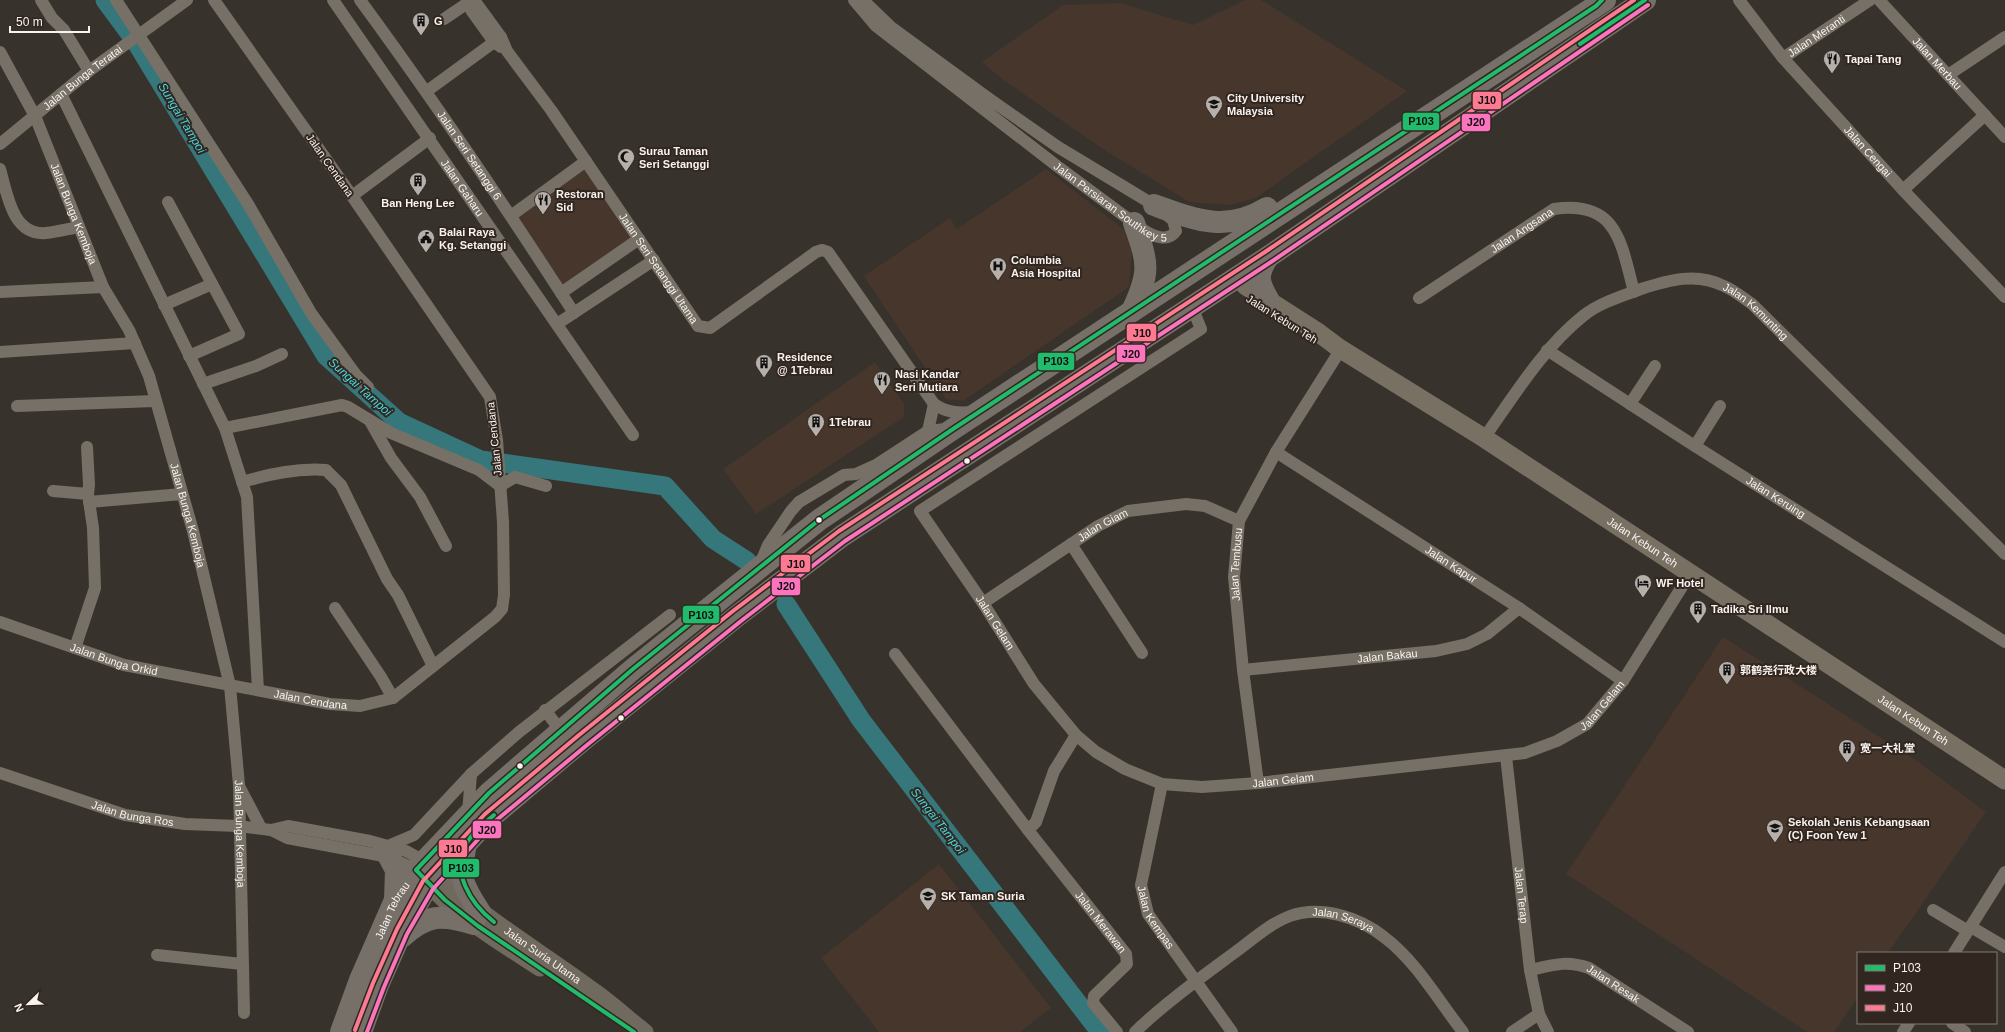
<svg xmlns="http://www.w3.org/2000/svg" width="2005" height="1032" font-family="Helvetica,'Noto Sans SC',sans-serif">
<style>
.built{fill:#46362c}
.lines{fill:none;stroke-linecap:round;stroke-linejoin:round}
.river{stroke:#36777b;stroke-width:19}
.street{stroke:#777066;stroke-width:12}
.secondary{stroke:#70695e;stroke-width:17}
.primary{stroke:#797064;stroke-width:19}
.highway{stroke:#767069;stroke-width:22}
.bus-1-casing{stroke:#312720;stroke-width:7}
.bus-2-casing{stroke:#312720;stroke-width:7}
.bus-3-casing{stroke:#312720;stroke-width:7}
.bus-1{stroke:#20bc6c;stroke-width:4}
.bus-2{stroke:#fc73be;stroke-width:4}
.bus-3{stroke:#fe7a93;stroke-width:4}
.bus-dot{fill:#faf2ee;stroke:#312720;stroke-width:1.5}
.labels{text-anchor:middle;stroke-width:4;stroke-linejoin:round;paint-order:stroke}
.poi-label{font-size:11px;font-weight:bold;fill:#faf2ee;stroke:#312720;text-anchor:start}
.street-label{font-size:11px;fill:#faf2ee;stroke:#312720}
.water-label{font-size:12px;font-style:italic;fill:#48d7e0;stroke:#312720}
.line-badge{stroke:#312720;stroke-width:1.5}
.pale-badge-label{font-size:11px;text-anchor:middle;font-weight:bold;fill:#111}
</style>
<rect width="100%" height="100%" fill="#38322d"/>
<g class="built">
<path d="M1245 0H1261L1407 91 1256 198 1230 205 1189 202 1100 147 1002 79 982 62 1063 5 1121 3 1193 25Z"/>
<path d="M585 166 634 238 562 287 517 216Z"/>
<path d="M1046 169 1126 231 1133 240 1129 287 963 401 946 399 864 276 950 218 957 229Z"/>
<path d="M875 362 904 404V417L756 514 723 469Z"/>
<path d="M1723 637 1919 762 1986 812 1888 953H1858V997L1834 1032H1807L1566 874Z"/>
<path d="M939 864 1051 1008 1020 1032H879L821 958Z"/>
</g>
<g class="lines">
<g class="river">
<path d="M105 0 136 42 326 356 399 422 481 460 665 486 713 539 747 561"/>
<path d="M786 604 861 720 1100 1032"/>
</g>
<g class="street">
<path d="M41 0 52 18 64 30 89 71"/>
<path d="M116 0 248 204 311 313 356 375 368 387"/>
<path id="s1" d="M333 0 633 435"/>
<path id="s2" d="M360 0C435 102 505 206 574 313"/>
<path id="s3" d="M474 0 501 37 507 51 551 110 698 326 710 328 816 252 822 250 828 252 934 404C947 413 958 413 974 412"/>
<path id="s4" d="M854 0 876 26 1057 166 1142 229C1152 236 1168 243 1176 231L1173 220 1154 205 1058 147 988 98 891 27 863 0"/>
<path id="s5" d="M1739 0 1783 58 1903 190 2005 297"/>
<path id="s6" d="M1879 0 2005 137"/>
<path d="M471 10 494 42 501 47"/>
<path d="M444 19 472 0"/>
<path id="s7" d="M0 52 35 116 103 287 129 330 149 376 193 531 230 686 239 785 244 1013"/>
<path id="s8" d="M1783 58 1870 0"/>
<path d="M1948 75 2005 37"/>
<path d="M427 91 501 37"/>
<path d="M61 94 225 428 247 497 258 690"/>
<path id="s9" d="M0 144 89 71 187 0"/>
<path d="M0 169C7 193 12 236 46 233 57 232 68 229 79 227"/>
<path d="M1903 190 1985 115"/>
<path d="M352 196 430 138"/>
<path d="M168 202 239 334 189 356"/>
<path d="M512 215 586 161"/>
<path d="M0 292 103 287"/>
<path d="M561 293 639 239"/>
<path id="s10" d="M1419 298 1554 209C1617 200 1621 242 1634 292"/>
<path d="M164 305 212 284"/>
<path id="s11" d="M1192 307 1201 329 920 511 983 603 1034 684 1076 735 1096 752 1125 769 1162 784 1202 787 1258 783 1525 753 1557 741 1587 724 1623 681 1690 574"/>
<path d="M557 324 654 260"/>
<path id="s12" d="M1547 350 1687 441 2005 642"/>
<path d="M0 352 135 343"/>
<path d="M203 384 256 366 282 354"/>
<path d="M1630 404 1655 366"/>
<path d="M17 406 155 401"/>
<path d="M370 421 391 458 420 497 446 546"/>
<path d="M225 428 342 405 348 407 391 433 479 470 500 486 515 477 546 486"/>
<path d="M928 431 934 404"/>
<path id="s13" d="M1484 438C1514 396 1542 349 1583 316 1599 303 1622 296 1641 289 1669 280 1696 272 1724 286 1734 290 1743 298 1752 304L2005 554"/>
<path d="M1695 446 1720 406"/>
<path d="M87 447 89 485 88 494"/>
<path id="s14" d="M1276 452 1519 608 1623 681"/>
<path d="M242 482C270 474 297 468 326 470L341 485 387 579 398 595 433 666"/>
<path d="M53 491 88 494 93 528 95 588 75 648"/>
<path d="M89 502 182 494"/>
<path d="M1071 544 1142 653"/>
<path d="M761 562 768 545 791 511 799 502 844 475 856 474 876 465 928 431 946 429"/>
<path id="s15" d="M983 603 1098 526 1128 511 1186 504 1205 506 1239 521"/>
<path d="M335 608 381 677 393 698"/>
<path id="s16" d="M0 622 124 665 330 704 360 706 393 698 495 617 502 609 504 595 503 522 497 440 490 397 352 196 214 0"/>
<path id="s17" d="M895 654 1028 830 1126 954 1127 964 1094 996 1093 1003 1117 1032"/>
<path id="s18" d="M1243 670 1436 651 1467 644 1487 634 1519 608"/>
<path d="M545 710 561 731"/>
<path id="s19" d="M1506 756 1530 970 1539 1014 1548 1032"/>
<path id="s20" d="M0 773 125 815 185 824 238 826 271 830 287 838 389 857 416 870"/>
<path id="s21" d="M1258 783 1243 670 1234 577 1239 521 1276 452 1341 349"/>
<path id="s22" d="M1162 784 1141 885 1148 914 1232 1032"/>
<path d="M240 788 261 828"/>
<path d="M468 814 471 774"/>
<path d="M271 830 288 826 370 841 406 851 424 861"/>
<path d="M1028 830 1036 822 1054 771 1076 735"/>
<path d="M388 846 414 835 471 774 519 732 670 615"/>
<path d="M1933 910 1968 931"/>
<path d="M1971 927 2005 947"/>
<path d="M1954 953 2005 872"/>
<path d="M157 955 242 964"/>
<path id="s23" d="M1530 970C1553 965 1566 960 1589 968L1688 1032"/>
<path d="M1952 1023 1965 1032"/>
<path id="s24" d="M1135 1032C1165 1003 1200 978 1234 953 1252 940 1269 924 1290 916 1320 905 1359 917 1384 937 1416 961 1438 1000 1463 1032"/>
<path d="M1512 1032 1539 1014"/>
<path d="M1903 1032 1909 1023"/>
</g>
<g class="secondary">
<path id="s25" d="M430 866C479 917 539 950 595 992 612 1004 628 1019 645 1032"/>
<path d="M421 876C454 915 498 941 540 968"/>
</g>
<path class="primary" id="s26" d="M1238 276 1246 286 1319 333 1339 348 1484 438 2005 780"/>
<g class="highway">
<path d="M1154 205C1196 220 1226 233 1267 208"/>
<path d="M1268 257C1256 276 1258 282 1269 301"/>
<path d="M1132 311C1151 271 1148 263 1134 223"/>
<path d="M466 844C459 878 461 883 480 912"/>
<path d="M389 857 396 870 395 900"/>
<path d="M402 937C427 914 442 914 474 924"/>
<path id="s27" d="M341 1032 360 980 395 900 416 870 489 793 633 669 819 520 953 429 1605 0"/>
<path d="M361 1032 378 985 402 931 428 885 489 819 583 740 737 616 842 536 1268 257 1645 0"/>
</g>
<defs>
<g id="bus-1">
<path d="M1580 44 1645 0"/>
<path d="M494 815C485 823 474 831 468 841 449 871 471 904 494 922"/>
<path d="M634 1032 478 926 445 900 416 870 489 793 633 669 819 520 953 429 1596 6 1602 0"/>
</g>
<path id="bus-2" d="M367 1032 384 987 407 934 433 889 493 823 587 745 741 621 845 541 1271 262 1648 5"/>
<path id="bus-3" d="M355 1030 373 983 397 929 423 881 485 814 579 735 733 611 839 531 1265 252 1634 0"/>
</defs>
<use href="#bus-1" class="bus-1-casing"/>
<use href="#bus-2" class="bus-2-casing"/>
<use href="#bus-3" class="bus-3-casing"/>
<use href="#bus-1" class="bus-1"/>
<use href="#bus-2" class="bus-2"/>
<use href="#bus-3" class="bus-3"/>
</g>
<defs>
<symbol id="building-pin" viewBox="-11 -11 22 30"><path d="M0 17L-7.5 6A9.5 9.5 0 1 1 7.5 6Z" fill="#b6afaa" stroke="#312720"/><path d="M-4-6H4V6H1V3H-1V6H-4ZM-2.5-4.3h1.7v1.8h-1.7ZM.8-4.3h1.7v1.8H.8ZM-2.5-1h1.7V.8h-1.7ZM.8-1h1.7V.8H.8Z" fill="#111"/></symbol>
<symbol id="restaurant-pin" viewBox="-11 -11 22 30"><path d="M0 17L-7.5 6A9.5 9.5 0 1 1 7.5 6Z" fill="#b6afaa" stroke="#312720"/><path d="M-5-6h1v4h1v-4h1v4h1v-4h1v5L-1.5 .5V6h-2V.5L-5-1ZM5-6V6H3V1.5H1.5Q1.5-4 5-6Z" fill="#111"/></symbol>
<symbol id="university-pin" viewBox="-11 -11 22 30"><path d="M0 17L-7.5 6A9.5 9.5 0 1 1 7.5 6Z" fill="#b6afaa" stroke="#312720"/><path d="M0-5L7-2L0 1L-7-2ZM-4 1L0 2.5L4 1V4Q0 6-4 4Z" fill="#111"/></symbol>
<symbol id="mosque-pin" viewBox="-11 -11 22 30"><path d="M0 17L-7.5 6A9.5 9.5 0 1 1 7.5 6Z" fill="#b6afaa" stroke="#312720"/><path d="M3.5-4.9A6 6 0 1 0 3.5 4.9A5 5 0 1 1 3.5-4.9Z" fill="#111"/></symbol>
<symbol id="civic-pin" viewBox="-11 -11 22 30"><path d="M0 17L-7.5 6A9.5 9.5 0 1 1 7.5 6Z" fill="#b6afaa" stroke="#312720"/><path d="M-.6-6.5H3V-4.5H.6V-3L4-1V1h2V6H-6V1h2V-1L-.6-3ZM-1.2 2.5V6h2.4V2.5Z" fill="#111"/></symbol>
<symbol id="hospital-pin" viewBox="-11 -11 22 30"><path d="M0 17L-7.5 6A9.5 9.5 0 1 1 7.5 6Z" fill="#b6afaa" stroke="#312720"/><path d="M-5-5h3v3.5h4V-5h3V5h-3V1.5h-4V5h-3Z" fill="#111"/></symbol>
<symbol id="hotel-pin" viewBox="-11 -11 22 30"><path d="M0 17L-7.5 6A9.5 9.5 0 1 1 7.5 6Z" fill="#b6afaa" stroke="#312720"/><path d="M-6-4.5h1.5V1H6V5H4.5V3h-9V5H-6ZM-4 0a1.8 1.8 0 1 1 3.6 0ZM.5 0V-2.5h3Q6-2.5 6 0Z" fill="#111"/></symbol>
<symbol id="school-pin" viewBox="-11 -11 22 30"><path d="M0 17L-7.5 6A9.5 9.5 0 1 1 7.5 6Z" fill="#b6afaa" stroke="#312720"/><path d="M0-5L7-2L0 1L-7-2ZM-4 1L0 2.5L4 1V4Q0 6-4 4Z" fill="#111"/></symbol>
</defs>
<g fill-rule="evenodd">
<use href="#building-pin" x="411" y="11" width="20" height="27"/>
<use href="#restaurant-pin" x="1822" y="49" width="20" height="27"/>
<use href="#university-pin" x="1204" y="94" width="20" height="27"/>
<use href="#mosque-pin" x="616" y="147" width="20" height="27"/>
<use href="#building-pin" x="408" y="171" width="20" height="27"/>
<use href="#restaurant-pin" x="533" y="190" width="20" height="27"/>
<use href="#civic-pin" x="416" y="228" width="20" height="27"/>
<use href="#hospital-pin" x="988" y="256" width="20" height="27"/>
<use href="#building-pin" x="754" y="353" width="20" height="27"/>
<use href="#restaurant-pin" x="872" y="370" width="20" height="27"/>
<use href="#building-pin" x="806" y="412" width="20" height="27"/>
<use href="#hotel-pin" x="1633" y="573" width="20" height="27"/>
<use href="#building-pin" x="1688" y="599" width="20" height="27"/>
<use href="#building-pin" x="1717" y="660" width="20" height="27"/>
<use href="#building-pin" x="1837" y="738" width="20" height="27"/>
<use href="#school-pin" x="1765" y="818" width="20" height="27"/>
<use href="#school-pin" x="918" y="886" width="20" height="27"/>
</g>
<g class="bus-dot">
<circle cx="967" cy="461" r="3.5"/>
<circle cx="819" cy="520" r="3.5"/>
<circle cx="621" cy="718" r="3.5"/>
<circle cx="520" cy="766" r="3.5"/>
</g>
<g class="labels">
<g class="poi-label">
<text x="434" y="25">G</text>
<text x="1845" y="63">Tapai Tang</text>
<text x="1227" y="102">City University<tspan x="1227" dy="13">Malaysia</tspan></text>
<text x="639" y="155">Surau Taman<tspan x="639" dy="13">Seri Setanggi</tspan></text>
<text x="556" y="198">Restoran<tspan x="556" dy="13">Sid</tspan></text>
<text x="418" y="207" text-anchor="middle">Ban Heng Lee</text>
<text x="439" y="236">Balai Raya<tspan x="439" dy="13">Kg. Setanggi</tspan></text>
<text x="1011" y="264">Columbia<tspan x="1011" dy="13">Asia Hospital</tspan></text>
<text x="777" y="361">Residence<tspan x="777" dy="13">@ 1Tebrau</tspan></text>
<text x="895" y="378">Nasi Kandar<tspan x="895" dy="13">Seri Mutiara</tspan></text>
<text x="829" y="426">1Tebrau</text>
<text x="1656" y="587">WF Hotel</text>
<text x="1711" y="613">Tadika Sri Ilmu</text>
<text x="1740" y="674">郭鹤尧行政大楼</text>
<text x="1860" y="752">宽一大礼堂</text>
<text x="1788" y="826">Sekolah Jenis Kebangsaan<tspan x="1788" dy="13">(C) Foon Yew 1</tspan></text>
<text x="941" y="900">SK Taman Suria</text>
</g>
<g class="street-label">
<text dy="4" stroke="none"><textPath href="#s8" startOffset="40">Jalan Meranti</textPath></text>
<text dy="4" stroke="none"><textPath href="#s6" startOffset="86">Jalan Merbau</textPath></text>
<text dy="4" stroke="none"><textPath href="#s9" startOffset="106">Jalan Bunga Teratai</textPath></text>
<text dy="4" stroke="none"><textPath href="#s5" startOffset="199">Jalan Cengai</textPath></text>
<text dy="4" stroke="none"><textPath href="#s2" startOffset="190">Jalan Seri Setanggi 6</textPath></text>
<text transform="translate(330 165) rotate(55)" y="4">Jalan Cendana</text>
<text dy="4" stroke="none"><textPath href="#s1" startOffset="228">Jalan Gaharu</textPath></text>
<text dy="4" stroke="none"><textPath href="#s4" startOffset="328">Jalan Persiaran Southkey 5</textPath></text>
<text dy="4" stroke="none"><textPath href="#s7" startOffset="178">Jalan Bunga Kemboja</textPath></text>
<text dy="4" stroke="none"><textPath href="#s10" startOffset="123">Jalan Angsana</textPath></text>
<text dy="4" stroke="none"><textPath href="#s3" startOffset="326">Jalan Seri Setanggi Utama</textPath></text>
<text dy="4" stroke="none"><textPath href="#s13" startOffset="348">Jalan Kemunting</textPath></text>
<text transform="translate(1282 319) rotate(32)" y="4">Jalan Kebun Teh</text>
<text transform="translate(494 439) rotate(-96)" y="4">Jalan Cendana</text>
<text dy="4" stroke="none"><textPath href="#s12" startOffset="272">Jalan Keruing</textPath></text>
<text dy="4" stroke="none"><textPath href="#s7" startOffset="502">Jalan Bunga Kemboja</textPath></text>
<text dy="4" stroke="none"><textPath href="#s15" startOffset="143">Jalan Giam</textPath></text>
<text dy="4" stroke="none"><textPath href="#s26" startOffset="485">Jalan Kebun Teh</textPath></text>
<text dy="4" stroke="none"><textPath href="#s21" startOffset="220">Jalan Tembusu</textPath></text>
<text dy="4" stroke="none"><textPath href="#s14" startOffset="208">Jalan Kapur</textPath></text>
<text dy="4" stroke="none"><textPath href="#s11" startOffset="493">Jalan Gelam</textPath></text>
<text dy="4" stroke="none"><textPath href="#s18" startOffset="145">Jalan Bakau</textPath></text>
<text dy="4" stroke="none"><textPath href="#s16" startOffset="120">Jalan Bunga Orkid</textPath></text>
<text dy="4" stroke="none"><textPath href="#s16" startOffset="321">Jalan Cendana</textPath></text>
<text dy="4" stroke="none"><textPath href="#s11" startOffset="1189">Jalan Gelam</textPath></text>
<text dy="4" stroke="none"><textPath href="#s26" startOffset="809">Jalan Kebun Teh</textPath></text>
<text dy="4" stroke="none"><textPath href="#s11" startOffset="853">Jalan Gelam</textPath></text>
<text dy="4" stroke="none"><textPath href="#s20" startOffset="139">Jalan Bunga Ros</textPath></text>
<text dy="4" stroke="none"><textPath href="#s7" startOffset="826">Jalan Bunga Kemboja</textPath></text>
<text dy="4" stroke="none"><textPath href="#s19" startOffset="140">Jalan Terap</textPath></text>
<text dy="4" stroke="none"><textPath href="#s27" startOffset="132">Jalan Tebrau</textPath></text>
<text dy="4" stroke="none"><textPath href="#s22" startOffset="139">Jalan Kempas</textPath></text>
<text dy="4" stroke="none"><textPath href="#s17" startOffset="338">Jalan Merawan</textPath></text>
<text dy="4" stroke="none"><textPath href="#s24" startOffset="249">Jalan Seraya</textPath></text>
<text dy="4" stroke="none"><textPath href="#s25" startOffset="144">Jalan Suria Utama</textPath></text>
<text dy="4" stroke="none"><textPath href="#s23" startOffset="89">Jalan Resak</textPath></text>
</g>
<g class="water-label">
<text transform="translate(182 118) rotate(59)" y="4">Sungai Tampoi</text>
<text transform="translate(360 387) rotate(42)" y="4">Sungai Tampoi</text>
<text transform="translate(938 821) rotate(52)" y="4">Sungai Tampoi</text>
</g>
</g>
<g class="line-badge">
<rect x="1472" y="91" width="30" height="19" rx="4" fill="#fe7a93"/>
<rect x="1402" y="112" width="38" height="19" rx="4" fill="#20bc6c"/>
<rect x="1461" y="113" width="30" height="19" rx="4" fill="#fc73be"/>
<rect x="1126" y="323" width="31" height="19" rx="4" fill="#fe7a93"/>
<rect x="1116" y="344" width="30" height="19" rx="4" fill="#fc73be"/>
<rect x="1037" y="352" width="38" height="19" rx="4" fill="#20bc6c"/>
<rect x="780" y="554" width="31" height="19" rx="4" fill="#fe7a93"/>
<rect x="771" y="577" width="30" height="19" rx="4" fill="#fc73be"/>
<rect x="682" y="605" width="38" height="19" rx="4" fill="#20bc6c"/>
<rect x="472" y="820" width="30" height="19" rx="4" fill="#fc73be"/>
<rect x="438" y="839" width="30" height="19" rx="4" fill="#fe7a93"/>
<rect x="442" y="858" width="38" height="20" rx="4" fill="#20bc6c"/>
</g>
<g class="pale-badge-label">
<text x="1487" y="104">J10</text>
<text x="1421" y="125">P103</text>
<text x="1476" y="126">J20</text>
<text x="1142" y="337">J10</text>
<text x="1131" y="358">J20</text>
<text x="1056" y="365">P103</text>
<text x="796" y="568">J10</text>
<text x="786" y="590">J20</text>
<text x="701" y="619">P103</text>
<text x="487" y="834">J20</text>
<text x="453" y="853">J10</text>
<text x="461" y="872">P103</text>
</g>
<rect x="1857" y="952" width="140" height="72" fill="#312720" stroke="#817872"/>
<rect x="1865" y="965" width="20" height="6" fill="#20bc6c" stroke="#817872"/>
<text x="1893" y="972" font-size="12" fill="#faf2ee">P103</text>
<rect x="1865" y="985" width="20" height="6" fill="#fc73be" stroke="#817872"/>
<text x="1893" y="992" font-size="12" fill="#faf2ee">J20</text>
<rect x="1865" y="1005" width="20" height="6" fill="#fe7a93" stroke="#817872"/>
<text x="1893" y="1012" font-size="12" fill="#faf2ee">J10</text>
<g transform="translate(28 1004) rotate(247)" stroke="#312720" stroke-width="3" paint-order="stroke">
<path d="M0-3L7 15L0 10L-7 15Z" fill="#faf2ee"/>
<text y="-6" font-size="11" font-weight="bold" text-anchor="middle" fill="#faf2ee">N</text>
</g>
<path d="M10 26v6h79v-6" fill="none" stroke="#faf2ee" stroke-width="2"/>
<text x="16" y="26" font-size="12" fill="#faf2ee" stroke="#312720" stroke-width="3" paint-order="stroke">50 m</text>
</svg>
